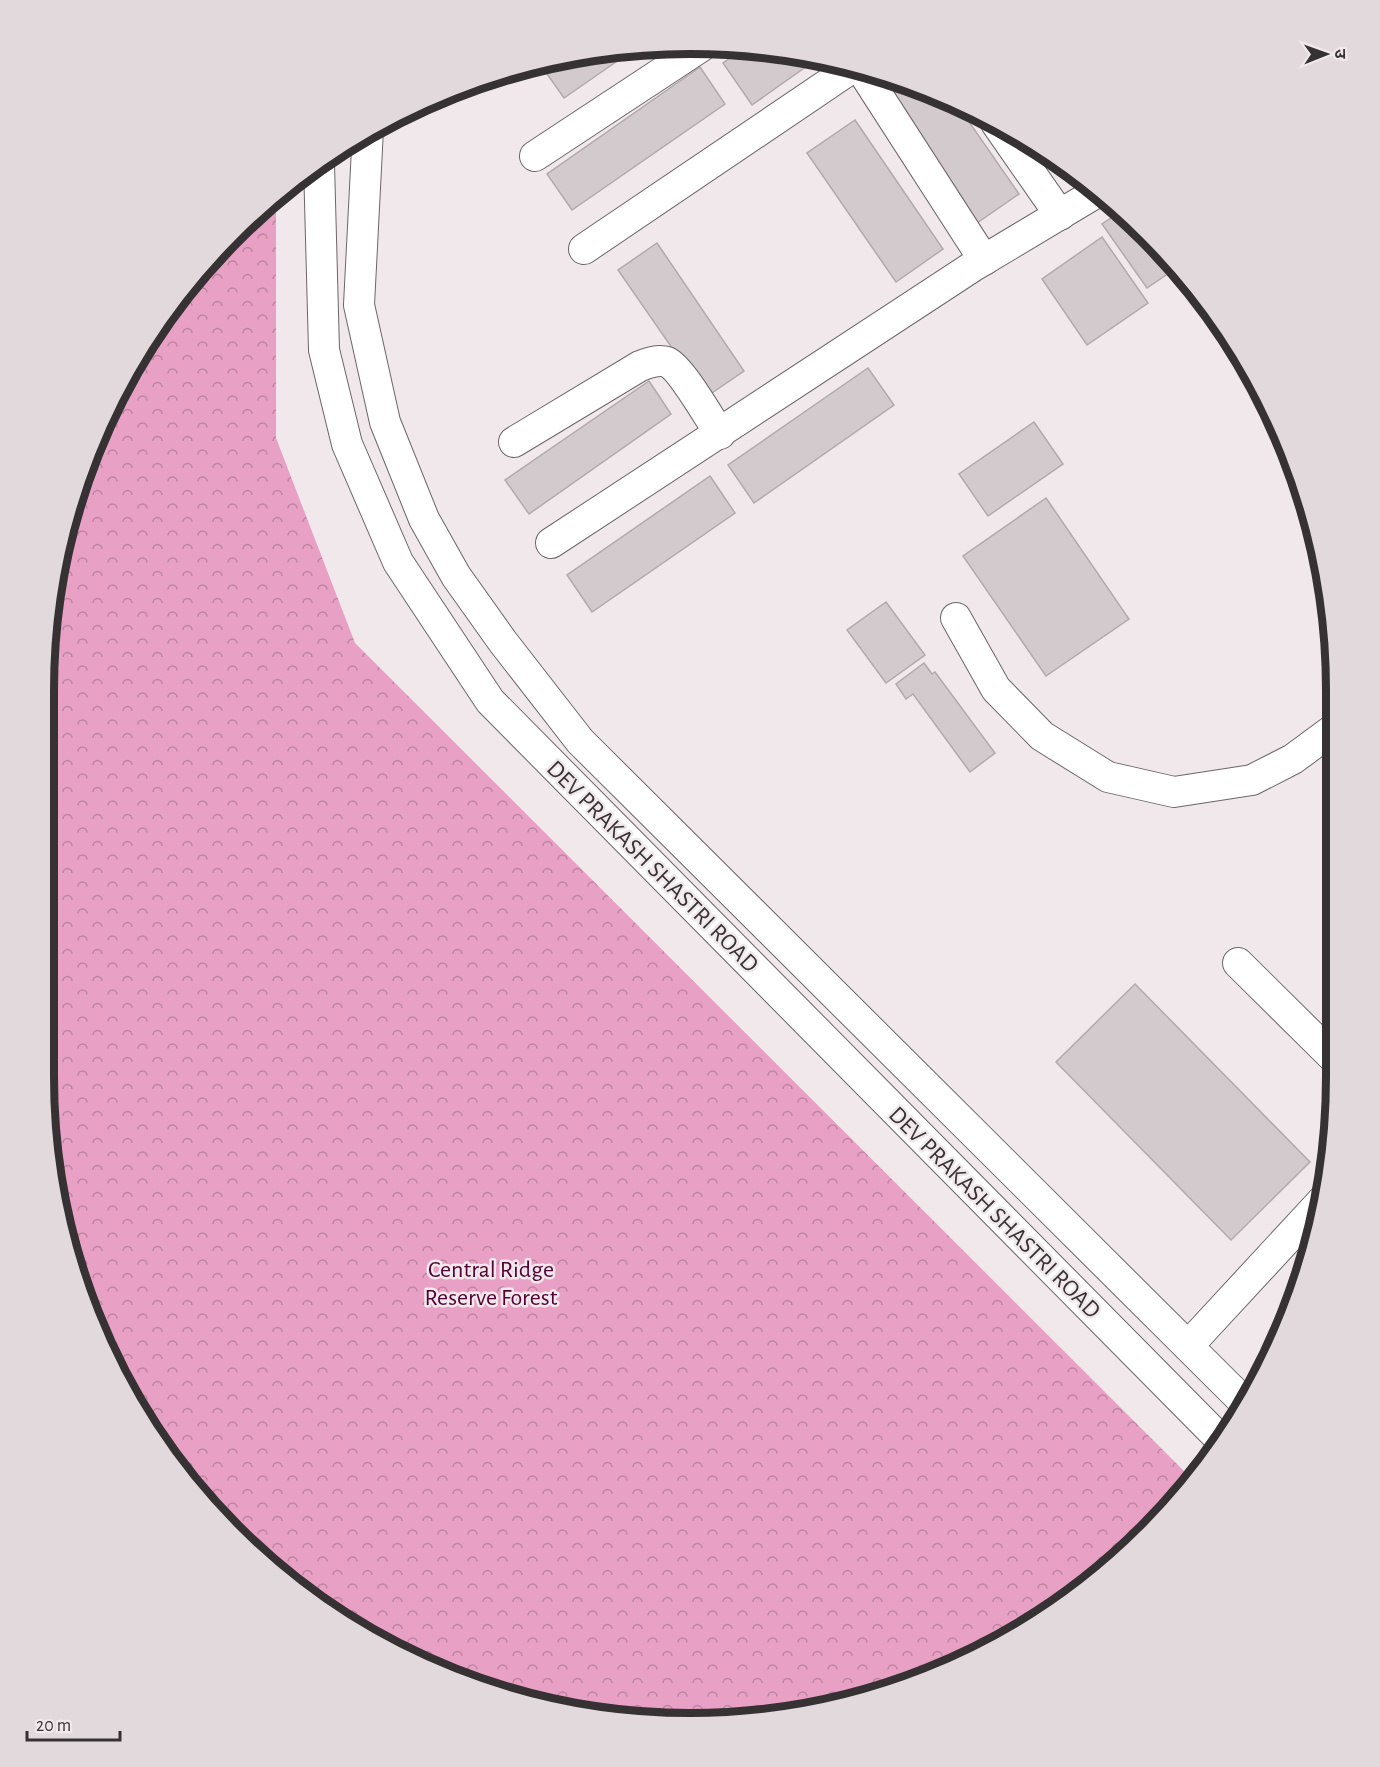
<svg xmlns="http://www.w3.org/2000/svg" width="1380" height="1767" font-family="'Alegreya Sans','Noto Sans Devanagari',sans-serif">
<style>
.park{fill:url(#park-crowns)}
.building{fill:#d3cace;stroke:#b1a9ad;stroke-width:1.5}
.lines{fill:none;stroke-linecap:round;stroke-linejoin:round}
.minor-casing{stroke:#6d6569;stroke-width:32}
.minor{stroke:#fff;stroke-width:30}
.labels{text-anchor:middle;stroke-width:5;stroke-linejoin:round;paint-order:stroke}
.street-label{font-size:24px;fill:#363234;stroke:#f1e8ec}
.park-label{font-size:24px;fill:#520035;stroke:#f1e8ec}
.rim{fill:none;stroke:#363234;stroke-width:8}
</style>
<defs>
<pattern id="park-crowns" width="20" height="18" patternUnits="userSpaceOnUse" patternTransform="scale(1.5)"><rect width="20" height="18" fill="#e8a1c4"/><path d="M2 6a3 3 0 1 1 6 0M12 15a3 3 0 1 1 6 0" fill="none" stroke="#bd84a0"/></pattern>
</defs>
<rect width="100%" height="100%" fill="#f1e8ec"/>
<path class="park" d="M276 195V438L355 643 1191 1478 1117 1563 1014 1637 858 1701 690 1723 523 1702 367 1637 233 1534 130 1401 66 1245 44 1077 45 648 78 482 130 367 177 296 264 204Z"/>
<g class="building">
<path d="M746 47 817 59 752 105 723 63Z"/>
<path d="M636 48 564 98 540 64 605 49Z"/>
<path d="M700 67 725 104 572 210 547 174Z"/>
<path d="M891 78 956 103 1019 194 977 223 882 84Z"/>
<path d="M855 120 943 249 896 282 807 153Z"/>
<path d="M1120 212 1178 267 1147 288 1102 224Z"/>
<path d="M1102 237 1148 303 1087 345 1042 279Z"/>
<path d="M657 243 744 371 706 397 618 270Z"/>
<path d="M868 368 894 405 754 503 728 465Z"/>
<path d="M649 381 671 414 529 514 505 480Z"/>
<path d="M1034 422 1063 464 988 516 959 474Z"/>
<path d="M710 476 735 513 592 612 567 575Z"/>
<path d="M1046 498 1129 619 1046 676 963 556Z"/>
<path d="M886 602 925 655 886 683 847 630Z"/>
<path d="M924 663 932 674 935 672 995 753 970 772 913 694 906 699 896 684Z"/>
<path d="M1135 984 1310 1162 1231 1240 1056 1062Z"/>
</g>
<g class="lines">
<defs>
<g id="minor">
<path d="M859 66 984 260"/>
<path d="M996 123 1060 215"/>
<path d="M368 129 359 305 385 422 424 519 456 576 503 642 580 741 1245 1403"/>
<path d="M535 156 702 46"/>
<path d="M319 164 324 350 347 444 398 562 490 701 1223 1442"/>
<path d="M584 249 856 65"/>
<path d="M514 442 640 366C648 363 658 359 667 362 681 368 710 419 720 434"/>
<path d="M551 543 972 267 1099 191"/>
<path d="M956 618 996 689 1042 736 1108 777 1174 792 1252 780 1293 759 1335 728"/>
<path d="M1238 963 1336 1060"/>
<path d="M1188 1346 1324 1199"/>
</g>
</defs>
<use href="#minor" class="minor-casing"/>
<use href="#minor" class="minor"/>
</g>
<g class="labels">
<g class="street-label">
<text transform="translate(653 866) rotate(45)" y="8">DEV PRAKASH SHASTRI ROAD</text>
<text transform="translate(995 1212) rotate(45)" y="8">DEV PRAKASH SHASTRI ROAD</text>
</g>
<g class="park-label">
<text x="491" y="1277">Central Ridge<tspan x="491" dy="28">Reserve Forest</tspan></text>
</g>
</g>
<path d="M0 0H1380V1767H0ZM690 54H690A636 636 0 0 1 1326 690V1077A636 636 0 0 1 690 1713H690A636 636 0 0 1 54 1077V690A636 636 0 0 1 690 54Z" fill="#e2d9dd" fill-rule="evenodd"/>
<path class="rim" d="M690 54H690A636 636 0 0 1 1326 690V1077A636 636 0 0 1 690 1713H690A636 636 0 0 1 54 1077V690A636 636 0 0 1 690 54Z"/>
<g transform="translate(1326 54) rotate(89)" stroke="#f1e8ec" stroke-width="4.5" paint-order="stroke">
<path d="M0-4.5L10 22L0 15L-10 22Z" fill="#363234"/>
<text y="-9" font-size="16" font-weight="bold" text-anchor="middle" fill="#363234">उ</text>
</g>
<path d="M27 1731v9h93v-9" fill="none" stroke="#363234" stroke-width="3"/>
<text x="36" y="1731" font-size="18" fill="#363234" stroke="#f1e8ec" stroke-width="4.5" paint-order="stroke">20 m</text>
</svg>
